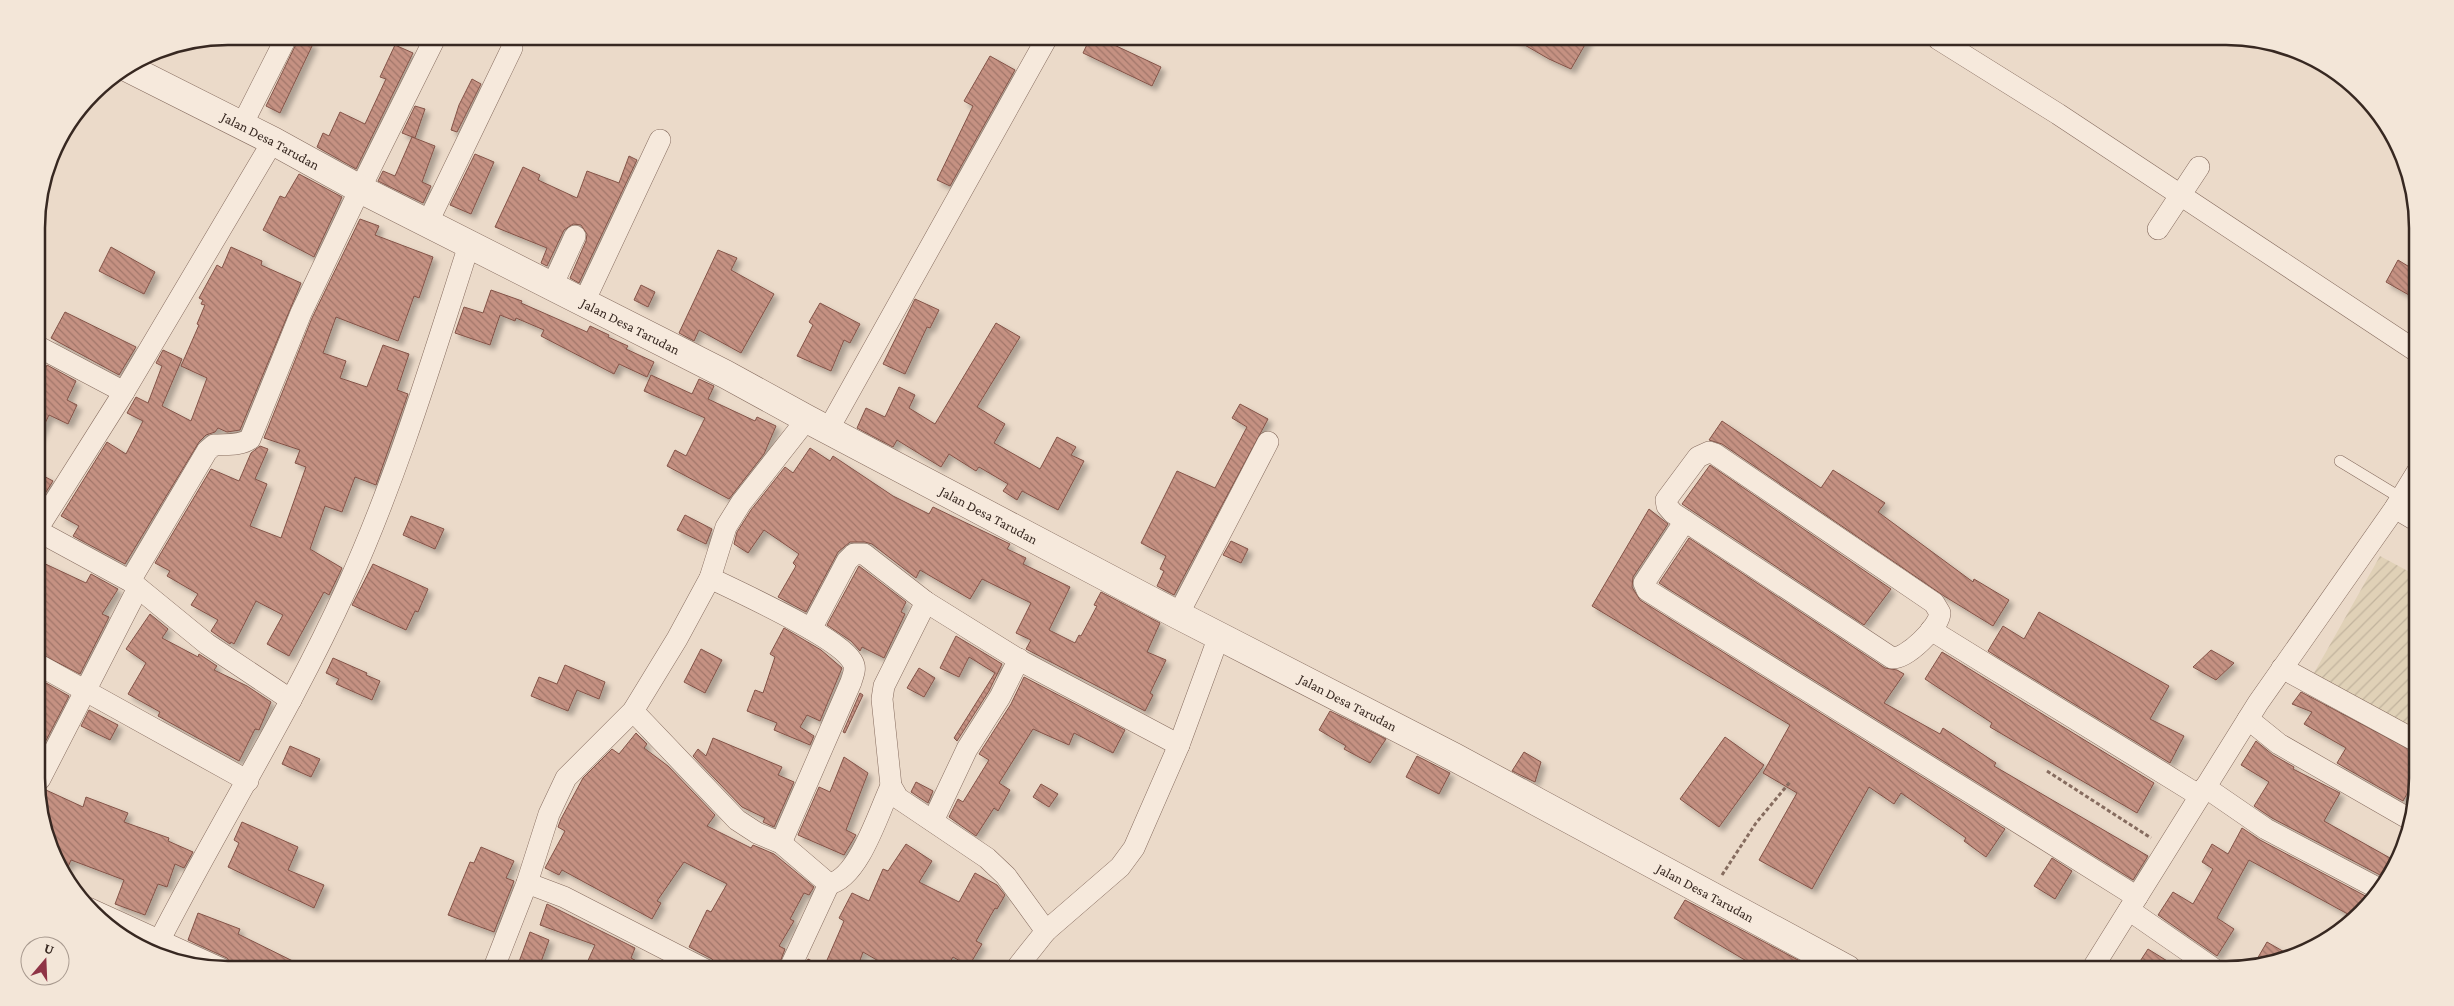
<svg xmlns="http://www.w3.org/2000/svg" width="2454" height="1006" font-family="'Crimson Pro',serif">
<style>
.farmland{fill:url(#farmland-furrows)}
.building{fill:url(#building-back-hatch);stroke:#835347;filter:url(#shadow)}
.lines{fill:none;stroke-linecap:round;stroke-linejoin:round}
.service-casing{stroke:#866c5f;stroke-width:12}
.minor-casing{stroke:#866c5f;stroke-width:22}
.tertiary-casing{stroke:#866c5f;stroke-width:29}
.path{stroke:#866c5f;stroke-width:3;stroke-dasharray:4 2.5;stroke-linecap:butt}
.service{stroke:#f6e9dc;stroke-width:11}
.minor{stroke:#f6e9dc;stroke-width:21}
.tertiary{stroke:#f6e9dc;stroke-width:28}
.labels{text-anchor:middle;stroke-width:4;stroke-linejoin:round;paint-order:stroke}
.street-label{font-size:14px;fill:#372821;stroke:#f3e6d8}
.rim{fill:none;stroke:#372821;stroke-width:2.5}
</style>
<defs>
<pattern id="farmland-furrows" width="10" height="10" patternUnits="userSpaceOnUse" patternTransform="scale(1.25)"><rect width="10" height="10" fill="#e0d1b7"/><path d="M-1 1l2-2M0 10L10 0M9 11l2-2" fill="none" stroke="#c1b39d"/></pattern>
<pattern id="building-back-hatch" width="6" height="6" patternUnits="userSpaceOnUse" patternTransform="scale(1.25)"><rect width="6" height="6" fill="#c59182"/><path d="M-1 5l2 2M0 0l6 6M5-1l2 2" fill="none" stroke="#a1766a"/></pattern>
<filter id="shadow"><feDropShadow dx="4.5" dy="4.5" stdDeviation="2.5" flood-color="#0004"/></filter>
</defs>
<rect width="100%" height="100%" fill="#ebdac9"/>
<path class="farmland" d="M2380 556 2417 576 2418 731 2314 673Z"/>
<g class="building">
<path d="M1091 36H1095L1161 67 1152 86 1083 53Z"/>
<path d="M1509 36H1590L1571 69 1549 59Z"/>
<path d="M299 38 313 44 280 113 266 106Z"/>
<path d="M395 45 413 53 356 169 317 147 323 133 329 136 340 112 365 124 386 79 380 77Z"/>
<path d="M990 56 1015 70 950 186 937 180 973 106 964 101Z"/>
<path d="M472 79 481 84 457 132 451 130 459 105Z"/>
<path d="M415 106 425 109 415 138 402 133Z"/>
<path d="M412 137 435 146 422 182 431 186 423 203 378 181 383 171 395 176Z"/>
<path d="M475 154 494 162 471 214 450 205Z"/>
<path d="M629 156 637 160 579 283 570 278 586 241 587 234 581 225 573 224 564 230 547 266 541 263 547 248 495 227 523 167 540 175 538 180 577 198 587 171 619 183Z"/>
<path d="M299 174 342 197 314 257 263 230 280 196 285 198Z"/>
<path d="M360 219 379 226 375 235 433 257 419 298 414 296 398 341 336 317 323 353 346 361 340 378 367 387 383 345 409 354 397 390 408 394 376 485 355 477 342 512 325 506 310 549 342 568 329 595 324 592 289 656 267 644 283 615 256 601 234 644 231 642 230 644 211 631 218 620 191 605 198 594 167 576 170 571 155 563 211 469 239 481 251 453 260 446 268 449 255 479 267 484 250 526 281 538 306 467 295 463 300 450 264 438 312 318Z"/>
<path d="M111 247 155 272 144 294 99 271Z"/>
<path d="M231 247 262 261 261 265 301 283 240 430 227 432 218 428 215 432 206 435 199 442 125 564 73 536 79 526 61 516 107 442 126 454 143 421 127 413 136 397 148 403 162 366 156 363 163 350 182 359 162 406 191 421 207 378 181 366 199 325 197 324 205 305 201 304 203 300 199 298 217 265 222 268Z"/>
<path d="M718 250 737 258 731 270 774 294 741 353 699 330 694 341 679 333Z"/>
<path d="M2398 260 2416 271V299L2386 282Z"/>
<path d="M641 285 655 292 648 307 634 300Z"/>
<path d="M491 290 522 301 521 303 587 332 590 326 609 335 608 337 628 346 626 349 654 362 647 377 619 364 614 374 541 336 544 330 516 318 515 321 500 315 490 345 455 333 464 307 483 313Z"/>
<path d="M915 299 939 310 930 328 927 327 905 374 883 364Z"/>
<path d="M820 303 860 324 850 343 844 340 831 371 797 356 813 325 809 322Z"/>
<path d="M65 312 136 347 119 375 51 338Z"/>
<path d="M996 323 1020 337 977 407 1005 424 994 443 1040 469 1057 437 1076 447 1071 455 1084 461 1058 510 1022 491 1017 500 1003 491 1008 484 979 467 976 471 949 454 941 467 897 440 893 447 857 428 866 408 885 417 899 387 915 395 909 408 935 424Z"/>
<path d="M47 365 76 381 67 400 77 405 68 424 49 415 38 438V385Z"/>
<path d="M651 375 692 394 699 379 714 386 708 399 755 421 757 417 776 426 764 454 729 499 667 466 675 450 686 456 705 418 644 391Z"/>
<path d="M1240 404 1268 419 1174 595 1157 586 1164 571 1160 569 1166 556 1141 543 1177 471 1215 488 1247 427 1232 418Z"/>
<path d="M1722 421 1821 488 1833 470 1885 503 1878 512 1973 582 1974 579 2009 600 1993 626 1944 596 1722 444 1709 440Z"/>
<path d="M810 448 830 461 833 456 893 496 929 514 933 507 1010 544 1007 549 1026 558 1023 564 1070 587 1049 630 1075 643 1079 635 1081 636 1097 606 1094 605 1101 592 1160 623 1147 652 1166 660 1150 693 1153 695 1145 711 1026 649 1031 640 1016 633 1031 603 982 579 970 599 920 570 916 578 872 544 865 542H850L838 552 806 612 778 597 796 566 793 563 799 554 764 530 748 553 734 544 737 532 751 510 785 467 793 473Z"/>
<path d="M1710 465 1891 589 1864 625 1682 504Z"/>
<path d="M38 473 53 481 39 503H38Z"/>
<path d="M1649 509 1668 524 1633 577 1632 587 1640 600 2005 829 1986 857 1964 841 1966 838 1901 793 1894 804 1869 787 1812 889 1759 860 1797 793 1763 773 1790 725 1592 606Z"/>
<path d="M685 515 712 529 706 544 677 530Z"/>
<path d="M411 516 444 529 435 549 403 535Z"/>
<path d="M1689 538 1885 668 1897 670 1904 674 1884 703 1940 734 1943 728 1996 763 1994 766 2148 856 2133 880 1659 583Z"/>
<path d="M1231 541 1248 549 1241 563 1223 555Z"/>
<path d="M39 561 86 583 91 574 118 589 102 614 109 617 80 674 39 653Z"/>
<path d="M373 564 428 589 418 612 415 611 406 630 352 605Z"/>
<path d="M859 566 906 602 901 612 905 614 884 658 862 647 860 651 851 641 827 625Z"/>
<path d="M2039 612 2169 686 2150 719 2184 736 2170 763 1988 651 2003 626 2024 639Z"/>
<path d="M150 614 168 629 162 638 198 657 199 654 217 666 214 670 247 686 271 702 259 730 255 729 239 761 158 716 160 712 128 694 146 663 126 649Z"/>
<path d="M784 628 821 650 842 668 820 721 807 715 800 727 814 736 810 745 774 730 777 723 747 711 755 690 763 693 775 657 770 654Z"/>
<path d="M956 636 1002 664 989 691 957 741 954 738 995 673 969 657 959 677 940 668Z"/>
<path d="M701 649 722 660 705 693 684 682Z"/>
<path d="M2211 650 2234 663 2216 680 2193 667Z"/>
<path d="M1942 652 2154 783 2137 813 1990 727 1992 723 1925 679Z"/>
<path d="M333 658 367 673 366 675 380 681 372 700 336 684 339 679 326 673Z"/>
<path d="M565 665 605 682 599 699 577 690 568 711 531 696 539 677 557 684Z"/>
<path d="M919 668 935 678 924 697 907 688Z"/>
<path d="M1024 677 1125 730 1113 753 1074 733 1069 745 1033 729 999 783 1010 790 998 811 994 808 976 836 949 817 958 799 963 802 989 760 979 754 1011 704Z"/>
<path d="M39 679 69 696 40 752 39 718Z"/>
<path d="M2301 692 2418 754 2416 787 2412 785 2403 801 2337 763 2346 748 2304 724 2312 712 2292 704Z"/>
<path d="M860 693 863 695 845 733 843 732Z"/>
<path d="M89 710 118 725 110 740 81 726Z"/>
<path d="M1330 711 1386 739 1370 763 1344 749 1346 746 1319 730Z"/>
<path d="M636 733 647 744 644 748 668 766 715 815 707 826 751 848 753 845 774 854 814 887 809 895 804 893 790 919 794 921 779 946 785 949 777 970H718L712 959 689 947 707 910 711 912 727 884 684 862 657 901 661 903 652 919 562 870 559 875 545 868 565 831 558 827 561 819 583 778 612 749 619 754Z"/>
<path d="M1725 737 1764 765 1719 827 1680 799Z"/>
<path d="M713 738 782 767 778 775 794 782 774 827 763 822 765 818 742 807 693 756 698 749 706 756Z"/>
<path d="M2256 741 2273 755 2294 767 2293 769 2340 793 2324 821 2390 858 2380 875 2272 818 2254 806 2269 782 2241 765Z"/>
<path d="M290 746 320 759 311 777 282 764Z"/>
<path d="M1524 752 1541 762 1535 782 1512 771Z"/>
<path d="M1417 756 1450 773 1439 794 1406 777Z"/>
<path d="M844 757 868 773 846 830 856 835 844 855 798 835 819 787 830 792Z"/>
<path d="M916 782 933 791 928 803 911 792Z"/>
<path d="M1041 784 1058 794 1049 807 1033 797Z"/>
<path d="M46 790 83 807 86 797 128 813 124 822 169 838 168 841 193 852 184 868 175 864 167 887 158 884 145 915 115 904 124 880 71 860 68 867 55 861 40 815V791Z"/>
<path d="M242 822 298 847 288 870 324 885 314 908 228 867 239 843 234 840Z"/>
<path d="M2242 828 2260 840 2373 900 2355 918 2249 860 2217 918 2234 929 2217 956 2158 915 2173 892 2193 904 2213 869 2202 862 2212 844 2228 854Z"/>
<path d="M906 844 932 861 919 882 959 902 975 873 997 885 1005 895 997 909 995 908 976 941 982 944 969 966 953 957 945 970H894L863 952 858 966 855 965 853 970H803L808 959 824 967 844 921 839 918 852 893 869 901 883 869 888 871Z"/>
<path d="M481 847 514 861 506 878 514 881 494 932 448 915 470 862 474 863Z"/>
<path d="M2052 858 2072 871 2055 899 2034 886Z"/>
<path d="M1685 900 1815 969H1760L1674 918Z"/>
<path d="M547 904 635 948 631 958 653 970H597L586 965 595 945 540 925Z"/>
<path d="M198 913 240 929 238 934 311 970H240L234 967 227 958 188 940Z"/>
<path d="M530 932 549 940 538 970H516Z"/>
<path d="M2267 942 2293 957 2253 966Z"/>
<path d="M2148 949 2180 969H2135Z"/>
</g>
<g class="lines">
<defs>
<path id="service" d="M2340 461 2401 498"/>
<g id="minor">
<path d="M1938 39 2058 114 2416 351"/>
<path d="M241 127 287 36"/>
<path d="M428 222 512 48"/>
<path d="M2158 229 2199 167"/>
<path d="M552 286 575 236"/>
<path d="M584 302 660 140"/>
<path d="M37 346 124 392"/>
<path d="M828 430 1048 36"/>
<path d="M1709 452 1715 454 1934 603 1940 613C1939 627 1907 659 1892 658L1673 513 1667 506 1666 500 1698 457Z"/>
<path d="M2395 508 2417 521"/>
<path d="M1685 521 1644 583 1647 590 2137 897"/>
<path d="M38 528 124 392 273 141"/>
<path d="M38 531 130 581 207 644 291 700"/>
<path d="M710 578C739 592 838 637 852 661 857 668 853 675 851 682L781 843"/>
<path d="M130 581 207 451 214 445C227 444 240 446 250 439L301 313 360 189 436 36"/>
<path d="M926 602 884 686 882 699 891 786 898 798 987 858 1006 876 1046 931"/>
<path d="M1178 615 1268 442"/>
<path d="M811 629 847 561 854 554H864L926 602 1021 661 1179 745"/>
<path d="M1931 630 2200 796"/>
<path d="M39 665 248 781"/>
<path d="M2282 668 2418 742"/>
<path d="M633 711 737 820 757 833 781 843 829 884"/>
<path d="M2248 719 2279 744 2411 820"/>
<path d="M40 779 138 588"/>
<path d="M2205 787 2266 829 2381 890"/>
<path d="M933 821 967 749 1000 697 1019 659"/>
<path d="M527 883 564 897 706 970"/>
<path d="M829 884C859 878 879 811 891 786"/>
<path d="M88 908 222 969"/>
<path d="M2129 910 2214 969"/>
<path d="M153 953C215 830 290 713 347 587 397 477 432 360 469 245"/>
<path d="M2092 969 2258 703 2395 508 2417 472"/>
<path d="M493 970 527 883 549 814 566 778 633 711 677 639 710 578 726 527 741 503 807 419"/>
<path d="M789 970 829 884"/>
<path d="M1015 970 1046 931 1120 867 1134 848 1179 745 1219 636"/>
</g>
<g id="tertiary">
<path id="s1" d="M128 68 273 141 360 189 725 374 807 419 1178 615 1454 757 1847 969"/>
</g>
</defs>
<use href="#service" class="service-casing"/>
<use href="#minor" class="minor-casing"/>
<use href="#tertiary" class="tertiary-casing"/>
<g class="path">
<path d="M2047 771 2151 838"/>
<path d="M1722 875 1756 823 1790 782"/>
</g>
<use href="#service" class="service"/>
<use href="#minor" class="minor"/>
<use href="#tertiary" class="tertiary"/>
</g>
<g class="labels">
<g class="street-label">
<text dy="5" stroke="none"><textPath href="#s1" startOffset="160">Jalan Desa Tarudan</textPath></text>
<text dy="5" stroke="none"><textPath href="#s1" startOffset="565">Jalan Desa Tarudan</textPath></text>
<text dy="5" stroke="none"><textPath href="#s1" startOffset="970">Jalan Desa Tarudan</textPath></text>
<text dy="5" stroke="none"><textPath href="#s1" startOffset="1375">Jalan Desa Tarudan</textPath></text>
<text dy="5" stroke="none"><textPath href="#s1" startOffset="1780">Jalan Desa Tarudan</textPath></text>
</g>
</g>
<path d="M0 0H2454V1006H0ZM228 45H2226A183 183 0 0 1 2409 228V778A183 183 0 0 1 2226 961H228A183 183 0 0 1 45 778V228A183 183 0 0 1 228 45Z" fill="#f3e6d8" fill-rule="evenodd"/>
<path class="rim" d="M228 45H2226A183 183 0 0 1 2409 228V778A183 183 0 0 1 2226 961H228A183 183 0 0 1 45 778V228A183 183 0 0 1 228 45Z"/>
<g transform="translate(45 961) rotate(19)"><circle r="24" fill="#f3e6d8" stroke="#a89a8f"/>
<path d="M0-4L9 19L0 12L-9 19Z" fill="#8f3446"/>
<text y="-8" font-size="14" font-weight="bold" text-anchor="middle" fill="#372821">U</text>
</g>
</svg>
